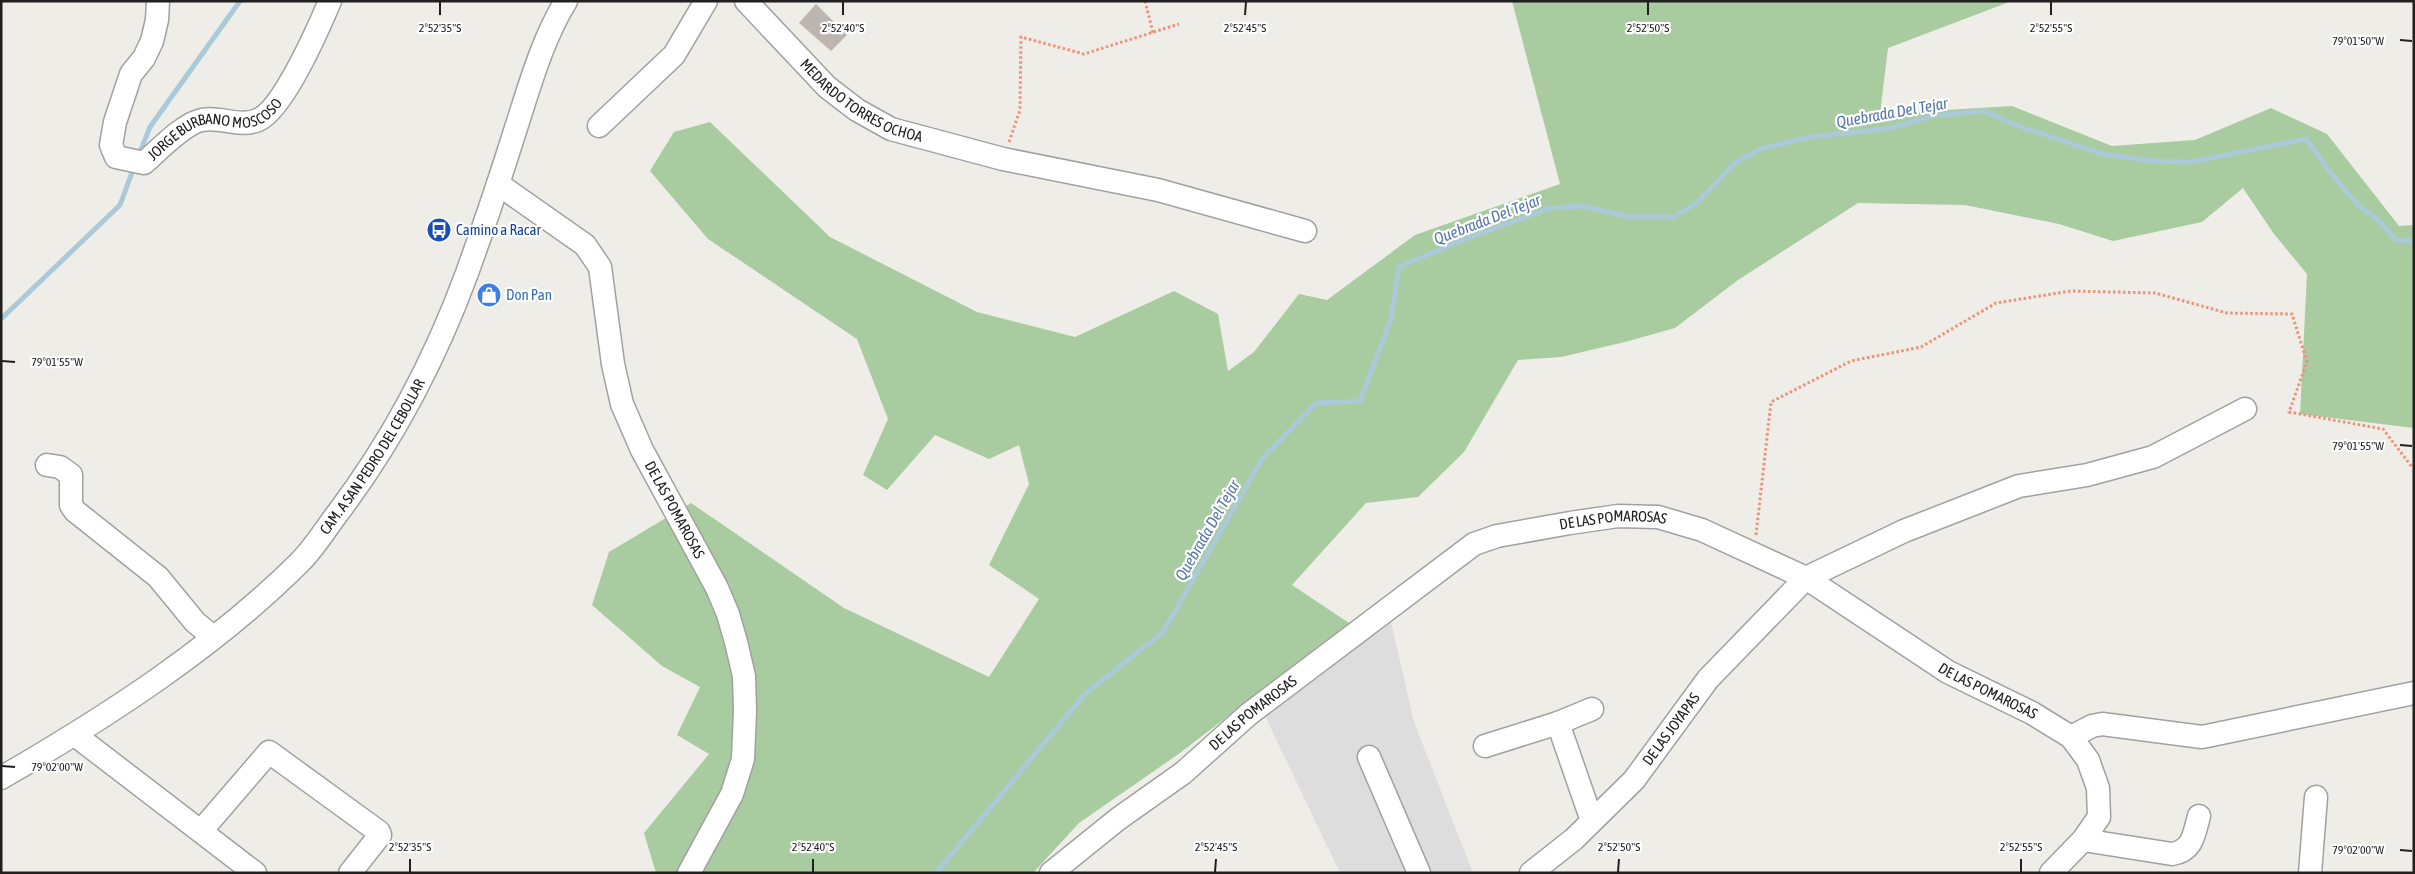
<svg xmlns="http://www.w3.org/2000/svg" width="2415" height="874" font-family="'Asap Condensed',sans-serif">
<style>
.residential{fill:#dedddd}
.forest{fill:#a8cb9f}
.lines{fill:none;stroke-linecap:round;stroke-linejoin:round}
.stream{stroke:#abcad9;stroke-width:5}
.building{fill:#bdb6b0}
.minor-casing{stroke:#a1a1a1;stroke-width:25}
.path{stroke:#ee9179;stroke-width:3;stroke-dasharray:2.5 2.5;stroke-linecap:butt}
.minor{stroke:#fff;stroke-width:22}
.ticks{fill:none;stroke:#202020;stroke-width:2}
.labels{text-anchor:middle;stroke-width:4.5;stroke-linejoin:round;paint-order:stroke}
.street-label{font-size:15px;fill:#202020;stroke:#fff}
.transit-label{font-size:15px;fill:#164399;stroke:#fff;text-anchor:start}
.shop-label{font-size:15px;fill:#366cbe;stroke:#fff;text-anchor:start}
.water-label{font-size:16px;font-style:italic;fill:#5476a8;stroke:#fff}
.ticks-label{font-size:12px;text-anchor:middle;fill:#202020;stroke:#fff;stroke-width:4.5;stroke-linejoin:round;paint-order:stroke}
</style>
<rect width="100%" height="100%" fill="#efede7"/>
<path class="residential" d="M1391 622 1414 722 1473 873H1340L1265 716Z"/>
<path class="forest" d="M1512 1H2012L1888 48 1880 114 2012 106 2112 146 2195 140 2271 108 2327 134 2399 226 2414 225V428L2300 414 2307 274 2274 234 2243 188 2202 222 2113 241 2059 224 1965 205 1858 203 1738 280 1675 328 1625 342 1561 357 1518 360 1464 452 1418 497 1366 503 1292 585 1349 623 1180 753 1079 823 1033 873H656L644 833 709 754 677 735 700 687 662 666 592 605 609 552 691 503 844 608 989 677 1039 599 989 565 1029 484 1019 445 989 459 935 435 887 490 863 475 888 419 857 339 708 239 650 171 674 132 710 122 830 237 977 312 1075 337 1174 291 1218 314 1228 371 1254 352 1299 294 1327 300 1415 235 1560 184Z"/>
<g class="lines">
<g class="stream">
<path d="M138 157 150 127 240 1"/>
<path d="M1 319 120 205 134 167"/>
<path d="M936 873 1085 694 1163 632 1262 459 1316 403 1360 401 1391 319 1399 267 1463 240 1550 208 1582 206 1630 217H1674L1698 202 1735 163 1760 149 1810 137 1892 128 1932 116 1984 111 2018 126 2102 154 2152 161 2190 162 2306 139 2333 176 2360 207 2377 219 2396 240 2414 241"/>
</g>
</g>
<path class="building" d="M816 4 847 35 831 51 799 23Z"/>
<g class="lines">
<defs>
<g id="minor">
<path id="s1" d="M158 1 157 20 152 41 144 58 131 74 115 122 111 145 116 157 144 163C158 151 184 123 202 120 220 116 239 128 258 120 283 110 319 27 330 1"/>
<path id="s2" d="M746 1 827 87 857 110 891 129 1003 159 1158 190 1305 231"/>
<path d="M599 126 674 55 706 1"/>
<path id="s3" d="M498 184 585 245 600 267 613 364 622 404 642 450 717 588 728 614 736 642 744 676 745 711 743 759 732 794 689 873"/>
<path d="M47 465 60 467 71 475V505L75 511 158 577 195 622 213 637"/>
<path d="M1558 723 1592 821"/>
<path d="M75 735 255 873"/>
<path d="M2071 737 2092 726 2102 724 2202 737 2414 693"/>
<path d="M1485 746 1558 723 1592 709"/>
<path d="M1369 757 1419 873"/>
<path id="s4" d="M1 778C105 718 215 647 300 562 314 548 325 530 337 514 393 440 435 360 467 273 484 226 500 179 515 131 529 88 542 40 566 1"/>
<path d="M201 831 269 752 379 832 380 835 350 873"/>
<path d="M2083 840 2172 854C2193 851 2194 834 2199 816"/>
<path id="s5" d="M1051 873 1118 819 1183 773 1249 714 1474 544 1497 536 1570 523 1618 516 1658 517 1702 530 1806 578 1948 672 2032 713 2071 737 2088 760 2098 788 2099 817 2083 840 2051 873"/>
<path id="s6" d="M1531 873 1574 839 1634 780 1708 679 1806 578 1904 531 2019 486 2087 475 2153 457 2245 409"/>
<path d="M2310 873 2316 797"/>
</g>
</defs>
<use href="#minor" class="minor-casing"/>
<g class="path">
<path d="M1145 1 1153 33"/>
<path d="M1009 142 1020 110 1021 37 1084 54 1179 24"/>
<path d="M1756 535 1771 402 1851 361 1921 347 1996 303 2071 291 2155 293 2227 313 2292 314 2307 362 2289 412 2383 429 2412 467"/>
</g>
<use href="#minor" class="minor"/>
</g>
<path class="ticks" d="M440 15V2M843 15V2M1245 15 1246 2M1648 15V2M2051 15V2M2400 40 2412 41M2 361 15 362M2400 445 2412 446M2 766 15 767M2400 850 2412 851M410 872V859M813 872V859M1215 872 1216 859M1618 872 1619 859M2021 872V859"/>
<defs>
<symbol id="bus-disc" viewBox="-11 -11 22 22"><circle r="9.5" fill="#1a4fb4" stroke="#fff"/><path d="M-5-6H5V4H4V6H2V4H-2V6H-4V4H-5ZM-3.5-4V0h7V-4ZM-3.5 1.2v1.5H-2V1.2ZM2 1.2v1.5H3.5V1.2Z" fill="#fff"/></symbol>
<symbol id="shop-disc" viewBox="-11 -11 22 22"><circle r="9.5" fill="#3f7fe0" stroke="#fff"/><path d="M-5-2.5h2.3a2.7 3.5 0 0 1 5.4 0H5L5.5 6h-11ZM-1.5-2.5h3a1.5 2.3 0 0 0-3 0Z" fill="#fff"/></symbol>
</defs>
<g fill-rule="evenodd">
<use href="#bus-disc" x="425" y="216" width="28" height="28"/>
<use href="#shop-disc" x="475" y="281" width="28" height="28"/>
</g>
<g class="labels">
<g class="street-label">
<text dy="5" stroke="none"><textPath href="#s2" startOffset="155">MEDARDO TORRES OCHOA</textPath></text>
<text dy="5" stroke="none"><textPath href="#s1" startOffset="279">JORGE BURBANO MOSCOSO</textPath></text>
<text dy="5" stroke="none"><textPath href="#s4" startOffset="498">CAM. A SAN PEDRO DEL CEBOLLAR</textPath></text>
<text dy="5" stroke="none"><textPath href="#s3" startOffset="390">DE LAS POMAROSAS</textPath></text>
<text dy="5" stroke="none"><textPath href="#s5" startOffset="678">DE LAS POMAROSAS</textPath></text>
<text dy="5" stroke="none"><textPath href="#s5" startOffset="1098">DE LAS POMAROSAS</textPath></text>
<text dy="5" stroke="none"><textPath href="#s5" startOffset="258">DE LAS POMAROSAS</textPath></text>
<text dy="5" stroke="none"><textPath href="#s6" startOffset="202">DE LAS JOYAPAS</textPath></text>
</g>
<g class="transit-label">
<text x="456" y="235">Camino a Racar</text>
</g>
<g class="shop-label">
<text x="506" y="300">Don Pan</text>
</g>
<g class="water-label">
<text transform="translate(1892 112) rotate(-10)" y="6">Quebrada Del Tejar</text>
<text transform="translate(1487 219) rotate(-21)" y="6">Quebrada Del Tejar</text>
<text transform="translate(1207 530) rotate(-60)" y="6">Quebrada Del Tejar</text>
</g>
</g>
<g class="ticks-label">
<text x="440" y="32">2°52'35"S</text>
<text x="843" y="32">2°52'40"S</text>
<text x="1245" y="32">2°52'45"S</text>
<text x="1648" y="32">2°52'50"S</text>
<text x="2051" y="32">2°52'55"S</text>
<text x="2358" y="45">79°01'50"W</text>
<text x="57" y="366">79°01'55"W</text>
<text x="2358" y="450">79°01'55"W</text>
<text x="57" y="771">79°02'00"W</text>
<text x="410" y="851">2°52'35"S</text>
<text x="813" y="851">2°52'40"S</text>
<text x="1216" y="851">2°52'45"S</text>
<text x="1619" y="851">2°52'50"S</text>
<text x="2021" y="851">2°52'55"S</text>
<text x="2358" y="854">79°02'00"W</text>
</g>
<rect width="2415" height="874" fill="none" stroke="#202020" stroke-width="5"/>
</svg>
